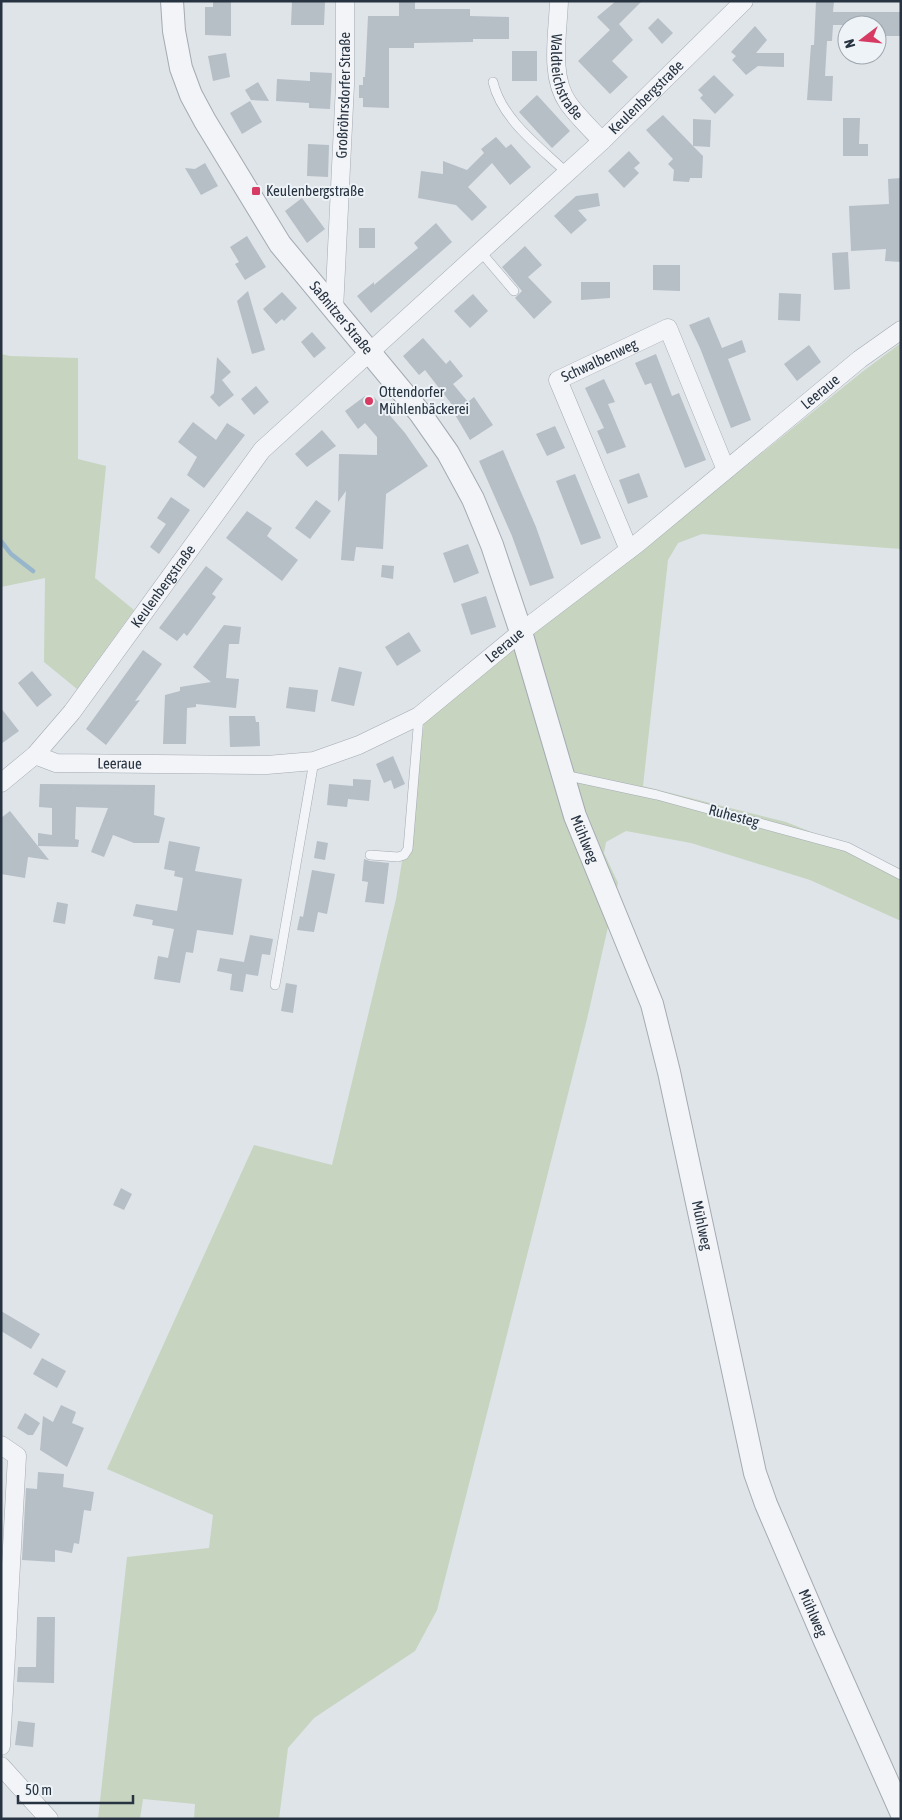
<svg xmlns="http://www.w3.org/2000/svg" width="902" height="1820" font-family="'Asap Condensed',sans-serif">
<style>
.green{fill:#c7d4bf}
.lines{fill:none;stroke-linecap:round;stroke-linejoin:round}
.stream{stroke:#97b6cc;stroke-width:4.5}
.building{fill:#b6bec6}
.service-casing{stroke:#a4abb3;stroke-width:10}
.minor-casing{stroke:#a4abb3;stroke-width:19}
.tertiary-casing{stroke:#a4abb3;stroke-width:24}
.service{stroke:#f2f4f7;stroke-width:9}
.minor{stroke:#f2f4f7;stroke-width:18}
.tertiary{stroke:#f2f4f7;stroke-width:22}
.poi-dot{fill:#d73b63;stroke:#eef3f7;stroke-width:2}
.labels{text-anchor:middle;stroke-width:4;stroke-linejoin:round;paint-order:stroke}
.street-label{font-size:15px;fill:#273341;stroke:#eef3f7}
.poi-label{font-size:15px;fill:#273341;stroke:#eef3f7;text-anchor:start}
</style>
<rect width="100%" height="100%" fill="#dfe4e9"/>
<g class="green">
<path d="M901 343V549L702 534 678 543 668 560 643 786 786 822 882 860 901 869V921L810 880 691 843 626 831 606 842 604 853 618 883 587 1019 437 1610 415 1651 314 1718 288 1748 279 1819H194L195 1804 143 1799 140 1819H98L127 1557 209 1548 213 1515 107 1469 254 1145 332 1165 396 899 425 717 641 551 862 372Z"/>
<path d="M1 354 10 356 78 358V459L106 466 95 578 134 610 77 689 44 662 45 578 1 587Z"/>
</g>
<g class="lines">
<path class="stream" d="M1 541 11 554 33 571"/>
</g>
<g class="building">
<path d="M213 1H231V36L205 35V7H213Z"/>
<path d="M292 1H325L324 25H291Z"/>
<path d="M399 1H415V9H470V16L509 17V39H473V42L414 43V48H389V108L363 107V98H359V85H363V77H365L368 16H399Z"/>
<path d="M616 1H642L619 24 633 40 612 61 628 77 610 94 578 61 610 30 597 17Z"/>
<path d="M816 1H834L833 12H901V36H877V25H833L832 41H827L825 76H833L832 101 807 100 811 45H814Z"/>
<path d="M658 18 673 33 662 44 648 28Z"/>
<path d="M755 26 767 40 756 53H784V67L758 66 746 75 732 60 736 56 731 52Z"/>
<rect x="512" y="51" width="25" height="30"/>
<path d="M226 53 230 77 213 81 208 56Z"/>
<path d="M310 72 332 73 330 109 309 108V103L276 101 277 79 310 81Z"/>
<path d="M714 75 734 95 715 114 700 98 703 95 698 90Z"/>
<path d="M258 82 269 101 251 100 245 90Z"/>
<path d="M537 95 570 131 552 148 519 112Z"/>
<path d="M250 101 262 122 242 134 230 113Z"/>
<path d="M663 115 693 146V119L711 120 710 147 693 146 703 156 702 178H690L689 182 673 181 674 170 668 164 673 159 646 130Z"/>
<path d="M843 118H860L859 144H868V156H843Z"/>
<path d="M496 137 506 148 511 144 531 167 510 185 492 163 468 187 487 207 472 221 456 205 418 198 421 171 443 174V161L467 170 484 153 481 149Z"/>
<path d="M308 144 329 145 328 177 307 176Z"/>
<path d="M629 151 640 163 634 168 639 173 624 188 608 171Z"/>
<path d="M205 163 218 186 201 195 185 168 195 169Z"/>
<path d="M901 178V262L885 261 886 249 851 251 849 206 889 204 888 179Z"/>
<path d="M598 193 600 206 578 210 587 220 571 234 554 216 576 196Z"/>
<path d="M302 198 325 229 307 243 285 211Z"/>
<path d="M436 223 452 242 371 313 357 296 374 282V285L418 248 414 243Z"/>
<rect x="359" y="228" width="16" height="20"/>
<path d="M247 236 266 267 245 280 235 264 239 262 230 247Z"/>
<path d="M525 246 542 265 528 277 552 302 534 319 515 298 522 291 502 267Z"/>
<path d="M848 252 850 289 834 290 832 253Z"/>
<path d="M653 265H680V291L653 290Z"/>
<path d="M581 282H610V298L581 300Z"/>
<path d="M248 291 265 350 252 354 237 301Z"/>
<path d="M282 292 297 308 284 321 282 319 276 324 263 309Z"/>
<path d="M779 293 801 294 800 321 778 320Z"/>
<path d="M473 294 488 311 470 328 454 311Z"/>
<path d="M709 317 722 348 742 340 746 352 728 359 751 420 731 428 700 348 689 325Z"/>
<path d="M312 332 326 348 314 358 301 342Z"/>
<path d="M423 338 446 364 450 360 463 376 453 384 468 402 474 397 493 425 470 440 454 413 457 411 425 370 419 375 403 356Z"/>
<path d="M809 345 821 362 797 381 784 364Z"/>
<path d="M656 354 672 396 679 393 706 460 685 468 651 383 645 385 635 363Z"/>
<path d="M217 357 231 372 222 380 234 395 219 407 210 397 214 393Z"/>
<path d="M604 379 615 402 608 404 626 447 607 454 597 431 604 428 585 388Z"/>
<path d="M256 386 269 402 254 415 241 399Z"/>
<path d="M365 396 374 397 405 433 428 466 386 494 383 549 356 547 354 561 341 560 346 491 338 502 339 454 377 455V437L365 423 358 429 345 411Z"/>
<path d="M193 422 216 440 227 423 245 435 204 488 187 475 197 457 178 442Z"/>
<path d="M555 426 565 448 547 456 536 434Z"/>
<path d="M322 430 336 446 307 467 295 454Z"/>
<path d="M503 450 536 527 554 578 530 586 512 536 479 461Z"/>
<path d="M639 473 648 497 628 504 619 480Z"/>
<path d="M575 474 601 538 581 545 556 481Z"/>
<path d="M171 497 190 510 159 554 150 547 166 524 157 518Z"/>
<path d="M316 500 331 511 310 539 295 528Z"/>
<path d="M247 511 272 528 267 536 298 560 282 581 226 538Z"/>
<path d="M468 544 479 573 454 583 443 553Z"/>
<path d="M382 565 394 566 393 579 381 577Z"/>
<path d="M206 566 223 579 212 594 216 597 187 636 184 633 177 641 159 628Z"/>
<path d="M486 596 496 627 471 635 461 604Z"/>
<path d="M224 625 241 627 239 644H229L226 678 239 679 236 708 196 704V707L187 708 186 744H163L165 695 180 691V687L211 682 193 667Z"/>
<path d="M409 632 421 651 397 666 385 647Z"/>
<path d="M143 650 162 664 135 701 140 700 106 745 86 729Z"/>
<path d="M339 667 362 672 354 706 331 701Z"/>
<path d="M32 671 52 695 37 707 18 683Z"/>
<path d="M289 687 318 690 315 712 286 708Z"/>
<path d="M1 708 19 731 1 744Z"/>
<path d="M229 716H255L256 722H259L260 746 230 747Z"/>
<path d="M393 756 405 784 394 789 391 780 384 783 376 764Z"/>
<path d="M353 779 371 780 369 801 348 799 347 807 327 805 329 784 353 786Z"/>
<path d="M40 784 155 785 154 815 165 818 159 843H134L113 835 104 857 91 852 108 808 76 807 75 839 79 840 78 847 38 846V833L52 835V808L39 807Z"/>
<path d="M10 811 49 860 28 857 25 878 1 874V818Z"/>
<path d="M169 841 200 847 195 871 242 879 233 935 197 930 193 953 186 952 180 983 154 979 158 956 168 958 174 929 152 925 153 920 133 916 136 904 177 911 183 878 174 876 175 871 164 869Z"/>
<path d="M317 841 328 843 325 860 314 858Z"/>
<path d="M364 859 370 861 389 863 384 904 365 902 368 882 362 881Z"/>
<path d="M312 870 335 874 327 914 318 912 314 932 297 930 300 916 303 917Z"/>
<path d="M57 902 68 904 65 924 53 922Z"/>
<path d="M250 935 273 939 270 955 262 954 258 976 246 974 243 992 230 990 232 974 217 971 220 958 244 962Z"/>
<path d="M286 983 297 985 293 1013 281 1011Z"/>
<path d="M121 1188 132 1194 124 1210 113 1205Z"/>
<path d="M1 1311 40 1334 31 1349 1 1331Z"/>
<path d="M42 1358 66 1371 57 1388 33 1374Z"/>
<path d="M61 1405 76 1412 72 1423 84 1428 67 1467 40 1450 43 1416 53 1422Z"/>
<path d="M25 1413 40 1423 33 1435H28L17 1428Z"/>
<path d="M38 1472 64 1474 63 1487 94 1492 91 1511 84 1510 79 1544 74 1543 72 1553 55 1550V1562L22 1560 26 1488 37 1489Z"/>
<path d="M37 1617H55L54 1683 17 1682 18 1667H36Z"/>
<path d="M18 1721 35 1723 33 1747 15 1745Z"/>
</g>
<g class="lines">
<defs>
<g id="service">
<path d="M493 82C502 120 540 147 567 173"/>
<path d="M480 251 514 291"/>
<path d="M564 775 657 795 847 847 901 875"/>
<path d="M370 855 398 857 404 855 408 849 419 716"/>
<path d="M275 985 314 761"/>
</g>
<g id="minor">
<path id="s1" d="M559 1C558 33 549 76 568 103 578 117 591 129 602 141"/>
<path id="s2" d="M334 310 345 85V1"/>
<path id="s3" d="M629 550 558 380 668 328 726 470"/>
<path id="s4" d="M35 755 56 763 267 765 314 761 359 745 419 716 521 632 638 543 860 359 901 330"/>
<path id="s5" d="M1 783 35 755 72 712 262 450 602 141 744 1"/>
<path d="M1 1445 17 1456 1 1746"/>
<path d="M1 1766 49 1819"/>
</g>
<g id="tertiary">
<path id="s6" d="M172 1 174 31 181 68 191 95 205 121 280 244 420 413 448 453 473 499 492 545 521 632 575 816 652 1004 669 1072 755 1473 766 1504 824 1639 901 1812"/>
</g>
</defs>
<use href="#service" class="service-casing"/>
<use href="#minor" class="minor-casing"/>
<use href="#tertiary" class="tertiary-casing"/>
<use href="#service" class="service"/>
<use href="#minor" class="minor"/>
<use href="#tertiary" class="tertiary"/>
</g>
<g class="poi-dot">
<rect x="251" y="186" width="10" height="10" rx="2.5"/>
<circle cx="369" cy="401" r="5"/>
</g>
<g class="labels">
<g class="street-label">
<text dy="5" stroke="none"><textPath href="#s1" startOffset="78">Waldteichstraße</textPath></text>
<text dy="5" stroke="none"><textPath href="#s2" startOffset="215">Großröhrsdorfer Straße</textPath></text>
<text dy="5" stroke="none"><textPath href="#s5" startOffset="946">Keulenbergstraße</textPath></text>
<text dy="5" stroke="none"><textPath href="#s6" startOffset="366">Saßnitzer Straße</textPath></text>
<text dy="5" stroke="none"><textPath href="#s3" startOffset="230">Schwalbenweg</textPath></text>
<text dy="5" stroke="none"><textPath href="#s4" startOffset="911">Leeraue</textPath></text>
<text dy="5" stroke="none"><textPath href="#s5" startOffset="256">Keulenbergstraße</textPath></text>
<text dy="5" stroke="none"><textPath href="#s4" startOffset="506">Leeraue</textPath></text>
<text dy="5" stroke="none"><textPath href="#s4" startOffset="86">Leeraue</textPath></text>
<text transform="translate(734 816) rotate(15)" y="5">Ruhesteg</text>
<text dy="5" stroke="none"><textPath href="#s6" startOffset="949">Mühlweg</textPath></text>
<text dy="5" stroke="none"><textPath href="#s6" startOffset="1354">Mühlweg</textPath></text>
<text dy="5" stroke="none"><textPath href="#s6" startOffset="1759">Mühlweg</textPath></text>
</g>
<g class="poi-label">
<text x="266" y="196">Keulenbergstraße</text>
<text x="379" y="397">Ottendorfer<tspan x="379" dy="17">Mühlenbäckerei</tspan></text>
</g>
</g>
<rect width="902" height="1820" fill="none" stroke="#273341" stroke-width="5"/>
<g transform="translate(862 40) rotate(254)"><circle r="24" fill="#eef3f7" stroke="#9ea6ae"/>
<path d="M0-4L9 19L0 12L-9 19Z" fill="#d73b63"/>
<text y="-8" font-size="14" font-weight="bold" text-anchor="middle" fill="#273341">N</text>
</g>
<path d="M18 1795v8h115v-8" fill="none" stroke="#273341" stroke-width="2.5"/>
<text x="25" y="1795" font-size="15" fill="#273341" stroke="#eef3f7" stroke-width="4" paint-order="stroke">50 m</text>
</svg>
